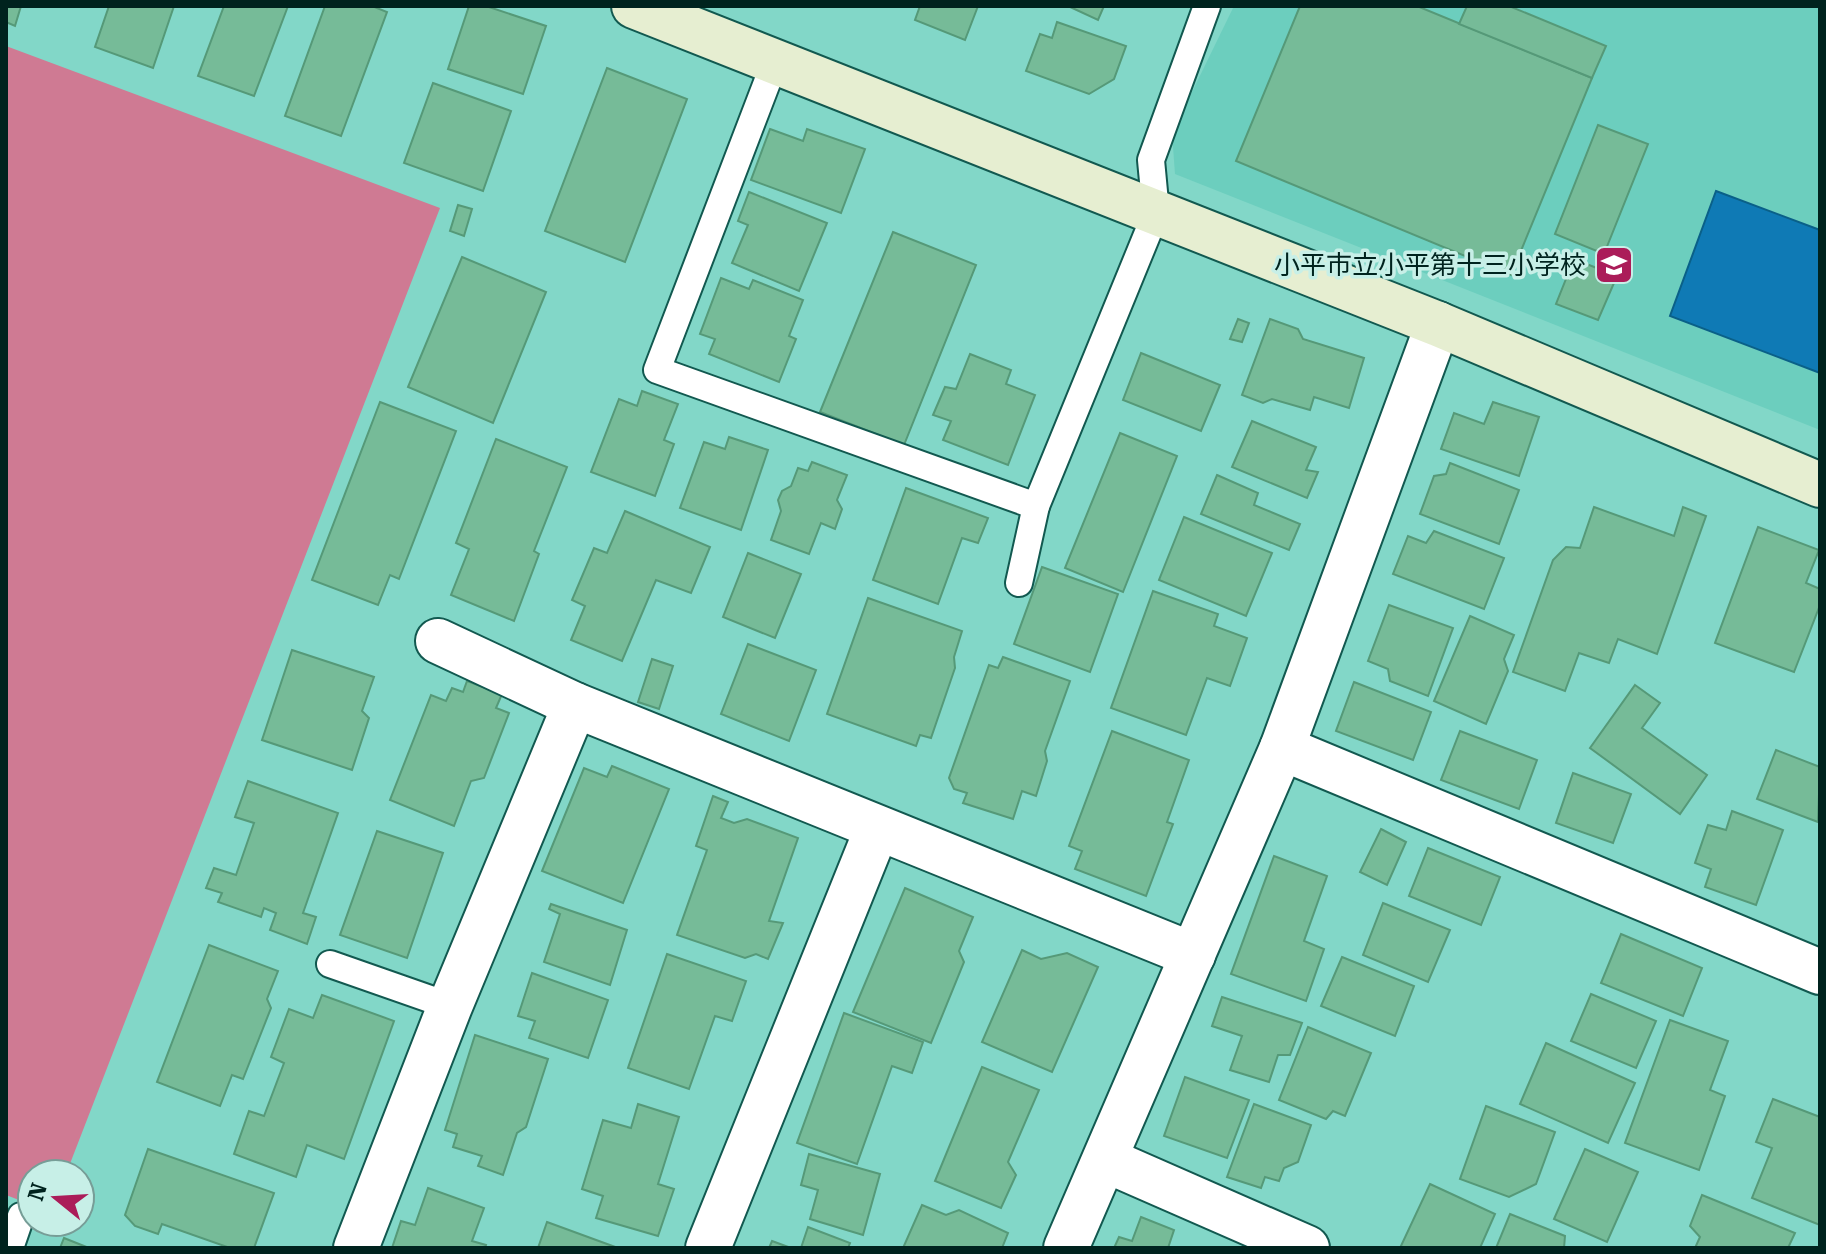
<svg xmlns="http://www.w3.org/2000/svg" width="1826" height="1254" font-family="'Roboto Serif','Noto Sans JP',serif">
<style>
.built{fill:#6ccebe}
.green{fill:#cf7a93}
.water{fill:#0f7ab5;stroke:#0a6088;stroke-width:2}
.building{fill:#76bb98;stroke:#559978;stroke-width:2}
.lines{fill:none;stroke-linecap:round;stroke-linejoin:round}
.lane-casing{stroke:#125950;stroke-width:30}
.street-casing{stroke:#125950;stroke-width:48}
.secondary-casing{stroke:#125950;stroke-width:48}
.lane{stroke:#fff;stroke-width:26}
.street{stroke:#fff;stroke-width:44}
.secondary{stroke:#e6eed1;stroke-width:44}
.labels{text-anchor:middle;stroke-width:7;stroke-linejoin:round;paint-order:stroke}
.poi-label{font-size:26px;fill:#00231e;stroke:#c7efe7;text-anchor:end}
</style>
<rect width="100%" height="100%" fill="#82d7c8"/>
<path class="built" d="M1234 6H1820V430L1175 174 1172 133Z"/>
<path class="green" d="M6 46 440 208 66 1174H32V1205L6 1195Z"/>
<path class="water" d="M1716 191 1820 230V373L1670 316Z"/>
<g class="building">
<path d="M6 6H21L15 26 6 22Z"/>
<path d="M109 6H174L153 68 95 47Z"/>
<path d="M224 6H288L254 96 198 76Z"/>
<path d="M325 6H372L387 12 341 136 285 116Z"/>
<path d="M469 6H486L546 26 523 94 448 69Z"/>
<path d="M920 6H978L965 40 915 20Z"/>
<path d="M1068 6H1104L1098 20Z"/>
<path d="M1300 6H1417L1592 78 1511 275 1236 161Z"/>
<path d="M1467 6H1509L1606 46 1592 78 1459 24Z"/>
<path d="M1057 22 1126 46 1114 79 1089 94 1026 71 1040 34 1052 38Z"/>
<path d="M607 68 687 99 625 262 545 231Z"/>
<path d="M433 83 511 111 483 191 404 163Z"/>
<path d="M1598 125 1648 144 1604 254 1555 234Z"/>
<path d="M770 129 803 141 807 129 865 149 841 213 751 180Z"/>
<path d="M749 192 827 223 799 291 732 263 748 225 738 221Z"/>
<path d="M458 205 472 209 464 236 450 231Z"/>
<path d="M893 232 976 265 904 445 820 412Z"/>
<path d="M462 257 546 292 493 423 408 387Z"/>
<path d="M1574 259 1617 276 1598 320 1556 304Z"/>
<path d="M721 278 749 289 753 280 803 300 789 336 796 339 779 382 709 354 715 339 700 334Z"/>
<path d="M1238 319 1249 323 1242 342 1230 339Z"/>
<path d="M1270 319 1298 329 1303 339 1364 358 1349 408 1314 397 1310 410 1272 399 1263 403 1242 395Z"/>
<path d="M1141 353 1220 385 1201 431 1123 400Z"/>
<path d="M970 354 1011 370 1006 384 1035 395 1008 465 943 440 951 421 933 415 945 387 956 389Z"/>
<path d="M642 391 678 404 664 440 674 444 655 496 591 472 619 399 637 406Z"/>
<path d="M380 402 456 431 399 579 390 575 378 605 312 580Z"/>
<path d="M1493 402 1539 417 1519 476 1441 449 1454 413 1484 424Z"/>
<path d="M1252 421 1316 447 1306 470 1318 472 1307 498 1232 467Z"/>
<path d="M1120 433 1177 456 1123 592 1065 568Z"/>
<path d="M729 437 768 450 741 530 680 508 704 442 725 449Z"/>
<path d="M496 439 567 467 534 551 539 554 514 621 451 595 469 549 456 543Z"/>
<path d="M812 462 847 475 837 500 842 509 835 529 821 523 809 554 771 540 781 511 778 500 782 491 791 486 798 468 808 471Z"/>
<path d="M1450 463 1519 490 1499 544 1420 514 1434 476 1446 474Z"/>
<path d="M1217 475 1258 493 1254 505 1300 524 1289 550 1201 514Z"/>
<path d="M906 488 988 518 978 543 962 538 938 604 873 580Z"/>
<path d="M1594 507 1674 536 1683 507 1706 516 1657 654 1618 639 1609 663 1579 653 1565 691 1513 672 1553 560 1566 547 1580 548Z"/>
<path d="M625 511 710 547 691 593 656 580 622 661 571 640 585 606 572 600 594 548 607 553Z"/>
<path d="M1184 517 1272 553 1246 616 1159 580Z"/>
<path d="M1758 527 1819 550 1806 583 1820 589V605L1794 672 1715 643Z"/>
<path d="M1434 531 1504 558 1484 609 1393 574 1408 536 1426 543Z"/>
<path d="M748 553 801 574 775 638 723 617Z"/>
<path d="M1042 567 1118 594 1090 672 1014 644Z"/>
<path d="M1153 591 1218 614 1214 626 1247 638 1230 686 1207 678 1186 735 1111 708Z"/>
<path d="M868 598 962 631 954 657 955 668 931 738 920 735 916 746 827 714Z"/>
<path d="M1389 605 1453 628 1428 696 1390 681 1388 669 1368 661Z"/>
<path d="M1470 616 1514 635 1504 659 1508 671 1486 724 1434 701Z"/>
<path d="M748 644 816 670 789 741 721 714Z"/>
<path d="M292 650 374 677 362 711 369 718 352 770 262 740Z"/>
<path d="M1003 657 1070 681 1045 751 1047 761 1036 796 1022 791 1013 819 963 803 967 793 954 789 949 778 989 665 998 668Z"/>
<path d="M652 659 673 666 659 709 638 702Z"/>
<path d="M467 681 502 694 496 708 509 713 484 778 471 781 454 826 390 800 431 695 446 701 452 688 463 692Z"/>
<path d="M1354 682 1431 712 1413 760 1336 731Z"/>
<path d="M1635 685 1660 703 1642 728 1707 775 1680 814 1590 748Z"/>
<path d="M1112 731 1189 760 1167 822 1173 824 1146 896 1075 869 1082 851 1069 846Z"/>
<path d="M1460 731 1537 760 1519 809 1441 780Z"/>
<path d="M1776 750 1820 767 1818 822 1757 799Z"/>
<path d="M612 766 669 789 623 903 542 871 584 768 607 777Z"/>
<path d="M1573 773 1631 794 1613 843 1556 823Z"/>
<path d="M248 781 338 813 303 913 316 917 307 944 270 930 276 913 264 908 261 917 218 902 222 893 206 888 214 868 236 875 254 823 235 817Z"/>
<path d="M713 796 728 802 721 818 734 823 747 819 798 838 769 921 783 923 768 959 756 954 745 958 677 935 707 850 696 846Z"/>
<path d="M1732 811 1783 830 1756 905 1705 887 1711 869 1695 863 1708 825 1726 830Z"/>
<path d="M1381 829 1406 842 1387 885 1360 872Z"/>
<path d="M377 831 443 853 407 958 340 935Z"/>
<path d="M1428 848 1500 877 1481 925 1409 896Z"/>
<path d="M1274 856 1327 876 1304 941 1324 949 1306 1001 1231 974Z"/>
<path d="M905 888 973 917 959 951 964 962 931 1043 853 1012Z"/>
<path d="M1383 903 1450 930 1428 982 1363 955Z"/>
<path d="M551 904 627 930 610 985 544 962 560 914 549 909Z"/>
<path d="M1621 934 1702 968 1683 1016 1601 983Z"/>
<path d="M209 945 278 971 267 999 271 1008 243 1079 232 1075 220 1106 157 1082Z"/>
<path d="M1022 950 1041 959 1067 953 1098 967 1052 1072 982 1042Z"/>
<path d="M667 954 746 981 732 1021 715 1016 689 1089 628 1068Z"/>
<path d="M1342 957 1414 986 1395 1036 1321 1006Z"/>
<path d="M532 973 608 1000 588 1058 529 1038 535 1021 518 1016Z"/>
<path d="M1591 994 1656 1021 1636 1068 1571 1041Z"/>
<path d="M322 995 394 1021 344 1159 307 1145 296 1177 234 1154 249 1111 264 1116 284 1063 271 1057 289 1009 313 1018Z"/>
<path d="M1222 997 1302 1023 1290 1055H1278L1269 1082 1230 1070 1242 1036 1212 1026Z"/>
<path d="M844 1013 923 1042 912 1073 892 1066 857 1164 797 1143Z"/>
<path d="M1670 1020 1728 1041 1710 1090 1725 1096 1699 1170 1625 1143Z"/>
<path d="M1308 1027 1371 1053 1345 1116 1333 1111 1326 1119 1279 1100Z"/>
<path d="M475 1035 548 1059 526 1127 517 1133 503 1175 478 1166 482 1156 453 1147 457 1134 445 1130Z"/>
<path d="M1546 1043 1635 1083 1608 1143 1520 1104Z"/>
<path d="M982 1067 1039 1090 1008 1162 1016 1175 1001 1208 935 1181Z"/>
<path d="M1185 1077 1249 1100 1227 1158 1164 1136Z"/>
<path d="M1773 1099 1820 1117V1225L1752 1198 1772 1148 1756 1142Z"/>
<path d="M638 1104 679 1117 658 1184 674 1189 658 1236 596 1218 603 1196 582 1189 603 1120 631 1128Z"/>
<path d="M1254 1104 1311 1125 1298 1162 1284 1168 1279 1181 1265 1177 1261 1188 1227 1177Z"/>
<path d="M1486 1106 1555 1132 1536 1184 1509 1197 1460 1179Z"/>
<path d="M148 1149 274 1193 254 1248H230L162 1224 158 1234 135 1226 125 1215Z"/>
<path d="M1585 1149 1638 1172 1607 1242 1554 1219Z"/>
<path d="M809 1154 880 1174 863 1235 810 1219 818 1190 801 1185Z"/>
<path d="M1430 1184 1495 1214 1480 1248H1400Z"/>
<path d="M428 1188 484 1208 472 1241 486 1245 485 1248H392L401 1221 415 1225Z"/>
<path d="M1702 1195 1795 1233 1788 1248H1695L1700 1237 1690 1226Z"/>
<path d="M922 1205 946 1215 959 1210 1008 1233 1002 1248H903Z"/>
<path d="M1510 1214 1565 1236 1564 1248H1496Z"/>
<path d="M1141 1217 1174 1230 1168 1248H1114L1119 1237 1132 1241Z"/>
<path d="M547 1222 618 1248H538Z"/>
<path d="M808 1227 850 1243 848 1248H801Z"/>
<path d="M64 1238 89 1248H60Z"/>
<path d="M772 1241 791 1248H769Z"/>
</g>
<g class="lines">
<defs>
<g id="lane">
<path d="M776 59 657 370 1036 506 1156 213 1151 160 1207 6"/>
<path d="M1019 583 1036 506"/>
<path d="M330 964 450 1006"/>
<path d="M10 1248 21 1216"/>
</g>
<g id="street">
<path d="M438 641 575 705 1193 955"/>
<path d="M1282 748 1820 972"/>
<path d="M1106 1160 1307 1248"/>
<path d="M356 1248 450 1006 575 705"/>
<path d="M708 1248 877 829"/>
<path d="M1066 1248 1282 748 1438 324"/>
</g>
<path id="secondary" d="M634 6 1438 324 1820 485"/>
</defs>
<use href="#lane" class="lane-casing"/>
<use href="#street" class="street-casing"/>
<use href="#secondary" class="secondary-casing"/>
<use href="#lane" class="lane"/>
<use href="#street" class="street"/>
<use href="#secondary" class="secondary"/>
</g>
<defs>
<symbol id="school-square" viewBox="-11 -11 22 22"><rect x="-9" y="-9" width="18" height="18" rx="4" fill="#ab1c59" stroke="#c7efe7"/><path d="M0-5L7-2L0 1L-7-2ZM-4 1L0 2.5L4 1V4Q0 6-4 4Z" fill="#fff"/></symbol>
</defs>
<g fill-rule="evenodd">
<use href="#school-square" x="1592" y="243" width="44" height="44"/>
</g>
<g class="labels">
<g class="poi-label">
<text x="1586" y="274">小平市立小平第十三小学校</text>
</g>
</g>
<rect width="1826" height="1254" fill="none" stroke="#00231e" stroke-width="16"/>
<g transform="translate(56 1198) rotate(288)"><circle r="38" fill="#c7efe7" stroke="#779d97" stroke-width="2"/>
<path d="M0-6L14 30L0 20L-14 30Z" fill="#ab1c59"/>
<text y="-12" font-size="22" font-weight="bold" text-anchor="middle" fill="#00231e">N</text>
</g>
</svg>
